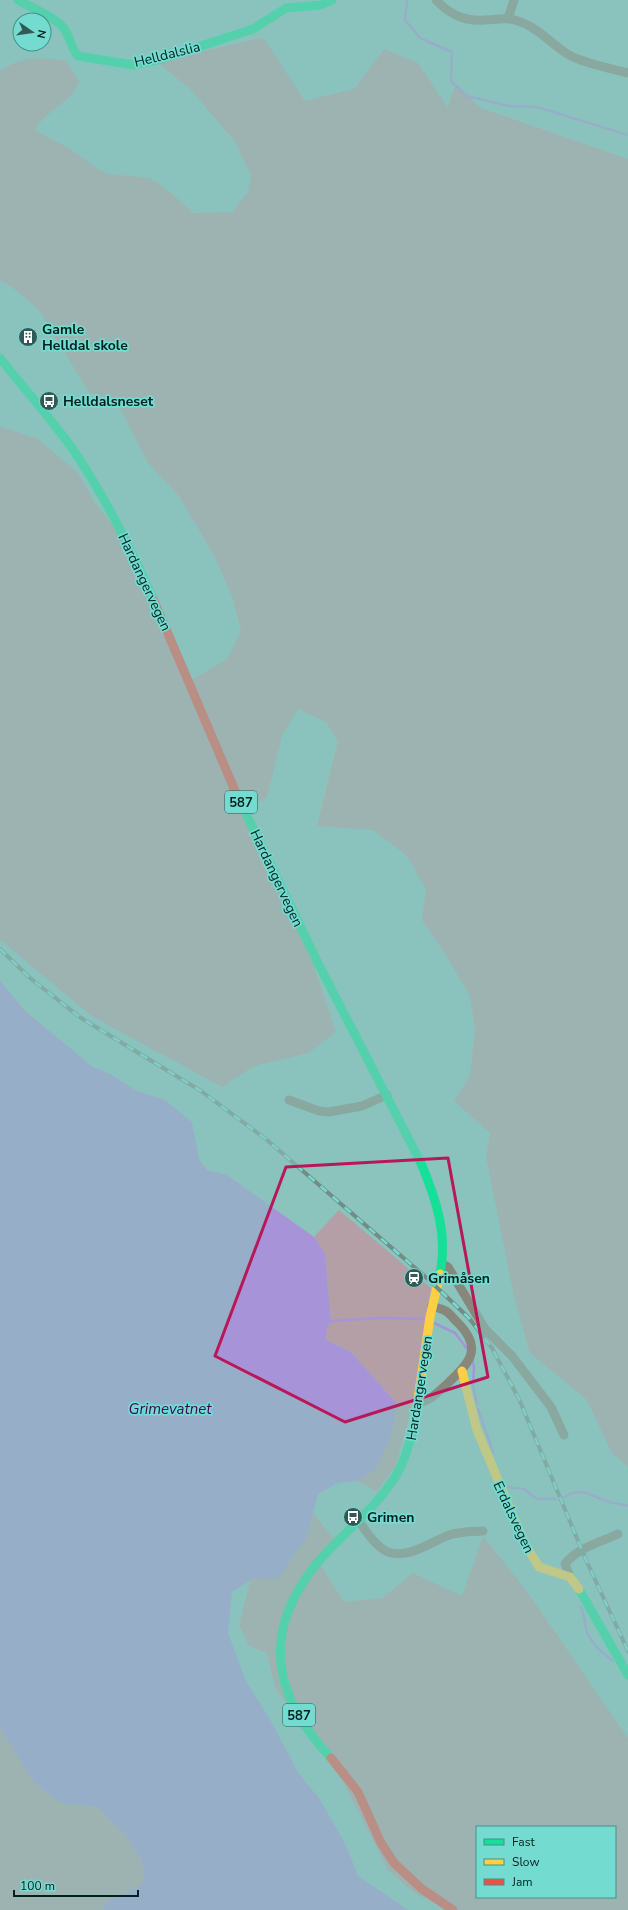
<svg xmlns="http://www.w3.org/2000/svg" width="628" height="1910" font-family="'Nunito Sans',sans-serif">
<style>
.green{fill:#b39fa5;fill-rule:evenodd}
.water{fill:#a794d8}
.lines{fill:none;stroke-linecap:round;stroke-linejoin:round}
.stream{stroke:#a794d8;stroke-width:2.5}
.street{stroke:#88877b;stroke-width:9}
.fast{stroke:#16e098;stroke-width:9}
.slow{stroke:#ffcf43;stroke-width:9}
.jam{stroke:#f24e42;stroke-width:9}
.rail-casing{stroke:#738d86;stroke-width:4}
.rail{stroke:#73dbd0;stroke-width:2.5;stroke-dasharray:8;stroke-linecap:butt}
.marked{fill:none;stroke:#b81858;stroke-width:3;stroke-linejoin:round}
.labels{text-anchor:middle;stroke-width:3.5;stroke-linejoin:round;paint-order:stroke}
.shield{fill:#73dbd0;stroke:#225a54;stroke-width:1}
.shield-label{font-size:13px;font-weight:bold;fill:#00221f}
.street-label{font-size:14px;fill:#00221f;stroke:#73dbd0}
.poi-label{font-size:14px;font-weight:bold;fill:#00221f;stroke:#73dbd0;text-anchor:start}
.water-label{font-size:15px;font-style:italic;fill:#3d0460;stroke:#73dbd0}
</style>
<rect width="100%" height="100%" fill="#8bc3bd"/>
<g class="green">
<path d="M260 38 265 40 305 101 354 89 384 49 418 63 448 108 455 84 481 108 628 159V1467L612 1453 586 1399 530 1353 514 1297 486 1157 490 1133 454 1101 470 1076 475 1029 470 996 445 954 422 920 426 889 406 855 373 830 317 826 338 741 326 722 298 709 282 736 267 797 244 811 314 966 336 1032 309 1053 254 1066 222 1087 93 1017 0 940V426L38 439 78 473 93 500 122 537 190 681 227 659 241 631 233 599 215 557 179 496 148 463 116 400 89 393 39 310 13 288 0 280V71C23 55 40 57 66 61L79 81C73 102 46 110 35 130L70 149 97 168 108 174 150 178 170 192 193 213 232 212 248 192 251 176 236 143 191 90 160 64 173 58Z"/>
<path d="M339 1210 431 1288 414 1399 396 1466 377 1492 357 1481 376 1469 392 1434 397 1404 351 1352 326 1340 327 1328 331 1321 325 1254 314 1237Z"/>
<path d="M313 1513 339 1545 320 1564 344 1602 382 1598 413 1573 462 1596 483 1536 526 1590 628 1738V1910H448L414 1893 388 1870 342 1780 275 1688 267 1653 249 1646 239 1625 250 1581 306 1539ZM477 1827H615V1897H477Z"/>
<path d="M0 1728 34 1782 59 1802 97 1807 125 1834 141 1859 145 1878 139 1887 106 1901 103 1910H0Z"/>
</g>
<path class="water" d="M0 980 24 1010 93 1067 110 1074 135 1090 165 1100 192 1122 199 1159 207 1170 227 1175 314 1237 325 1254 331 1321 327 1328 326 1340 351 1352 397 1404 392 1434 376 1469 357 1481 338 1483 318 1494 306 1539 277 1579 254 1578 232 1592 228 1633 246 1681 272 1723 299 1774 319 1798 346 1845 358 1876 408 1910H103L106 1901 139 1887 145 1878 141 1859 125 1834 97 1807 59 1802 34 1782 0 1728Z"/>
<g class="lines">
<g class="stream">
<path d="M407 0 405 20 420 38 452 52 451 81 467 96 509 106 537 107 628 135"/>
<path d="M331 1321 380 1318 424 1319"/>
<path d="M434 1323 455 1333 468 1350"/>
<path d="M472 1358 474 1367 473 1386 477 1404"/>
<path d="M478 1409 493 1452"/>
<path d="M505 1487 524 1489 537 1499H555"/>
<path d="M564 1497C585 1486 590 1496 609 1502 615 1504 622 1504 628 1506"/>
<path d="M581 1607C585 1615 584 1624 587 1632 592 1645 603 1653 613 1661"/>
</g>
<g class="street">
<path d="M436 0C449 14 466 22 485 20 496 20 505 17 515 20 537 26 551 44 569 55 586 64 609 68 628 73"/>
<path d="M508 18 514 0"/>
<path d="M289 1100 319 1111 329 1112 362 1106 387 1095"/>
<path d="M442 1264 448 1267 485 1329 512 1356 551 1407 564 1435"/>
<path d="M418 1402C430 1402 439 1391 448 1383 469 1364 483 1349 459 1324 446 1311 451 1312 432 1306"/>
<path d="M358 1520C366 1531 375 1546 388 1552 409 1560 433 1540 452 1534 462 1532 473 1531 483 1531"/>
<path d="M570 1577 565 1564C577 1548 601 1542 618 1534"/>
</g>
<g class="fast">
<path d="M18 0C30 7 52 16 62 26 70 34 70 47 78 56L133 65 161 59 253 29 286 8 321 5 332 0"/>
<path d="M0 358C24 389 51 418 74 451 106 498 131 549 154 601"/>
<path d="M236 793 318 963 421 1163C436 1199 448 1234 440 1274"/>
<path d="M579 1589 628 1675"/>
<path d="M331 1758C271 1694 261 1630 319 1561 343 1533 373 1511 393 1480 404 1464 409 1445 414 1426"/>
</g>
<g class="slow">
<path d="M462 1371 477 1430 524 1542 539 1567 570 1577 579 1589"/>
<path d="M414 1426 430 1317 440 1274"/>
</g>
<g class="jam">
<path d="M154 601 236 793"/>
<path d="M331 1758 358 1792 381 1843 394 1863 422 1889 453 1910"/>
</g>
<defs>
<path id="rail" d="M0 949 30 978 81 1018 201 1091 267 1140 429 1280 469 1318 492 1348 519 1399 586 1560 628 1651"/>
</defs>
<use href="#rail" class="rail-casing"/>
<use href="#rail" class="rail"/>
</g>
<path d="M0 0H628V1910H0ZM448 1158 488 1377 345 1422 215 1356 286 1167Z" fill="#8bc3bd" fill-opacity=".55" fill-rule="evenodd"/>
<path class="marked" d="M448 1158 488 1377 345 1422 215 1356 286 1167Z"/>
<defs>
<symbol id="building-disc" viewBox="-11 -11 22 22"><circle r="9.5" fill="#315a56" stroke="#73dbd0"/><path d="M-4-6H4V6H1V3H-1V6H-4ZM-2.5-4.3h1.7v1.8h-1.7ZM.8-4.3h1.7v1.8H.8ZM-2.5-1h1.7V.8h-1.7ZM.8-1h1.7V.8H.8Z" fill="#fff"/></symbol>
<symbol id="bus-disc" viewBox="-11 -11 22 22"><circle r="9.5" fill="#315a56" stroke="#73dbd0"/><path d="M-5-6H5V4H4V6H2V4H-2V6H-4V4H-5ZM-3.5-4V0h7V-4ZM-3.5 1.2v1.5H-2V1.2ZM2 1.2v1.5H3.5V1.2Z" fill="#fff"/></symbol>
<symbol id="station-disc" viewBox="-11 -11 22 22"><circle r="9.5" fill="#315a56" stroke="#73dbd0"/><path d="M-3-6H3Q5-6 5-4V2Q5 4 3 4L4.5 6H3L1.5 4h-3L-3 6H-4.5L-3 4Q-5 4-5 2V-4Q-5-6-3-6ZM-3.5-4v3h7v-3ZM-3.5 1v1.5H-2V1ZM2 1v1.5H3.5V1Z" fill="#fff"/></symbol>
</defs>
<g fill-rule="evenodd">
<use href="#building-disc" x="17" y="326" width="22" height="22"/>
<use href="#bus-disc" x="38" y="390" width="22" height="22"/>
<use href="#station-disc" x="403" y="1267" width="22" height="22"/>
<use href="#bus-disc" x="342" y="1506" width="22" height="22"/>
</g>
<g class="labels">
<g class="shield">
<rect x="225" y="791" width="32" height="22" rx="3"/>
<rect x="283" y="1704" width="32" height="22" rx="3"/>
</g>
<g class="shield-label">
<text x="241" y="807">587</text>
<text x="299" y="1720">587</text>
</g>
<g class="street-label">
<text transform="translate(167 54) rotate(-14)" y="5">Helldalslia</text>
<text transform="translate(145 582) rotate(65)" y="5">Hardangervegen</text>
<text transform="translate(277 878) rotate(65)" y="5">Hardangervegen</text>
<text transform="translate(419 1388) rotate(-81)" y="5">Hardangervegen</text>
<text transform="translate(514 1517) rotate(65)" y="5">Erdalsvegen</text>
</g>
<g class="poi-label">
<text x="42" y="334">Gamle<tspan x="42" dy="16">Helldal skole</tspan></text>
<text x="63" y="406">Helldalsneset</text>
<text x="428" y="1283">Grimåsen</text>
<text x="367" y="1522">Grimen</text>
</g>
<g class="water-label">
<text x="170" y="1414">Grimevatnet</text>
</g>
</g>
<rect x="476" y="1826" width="140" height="72" fill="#73dbd0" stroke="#459189"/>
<rect x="484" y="1839" width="20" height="6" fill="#16e098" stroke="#459189"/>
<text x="512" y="1846" font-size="12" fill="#00221f">Fast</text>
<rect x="484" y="1859" width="20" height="6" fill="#ffcf43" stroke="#459189"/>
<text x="512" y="1866" font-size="12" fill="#00221f">Slow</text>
<rect x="484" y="1879" width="20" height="6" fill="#f24e42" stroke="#459189"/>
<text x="512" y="1886" font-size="12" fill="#00221f">Jam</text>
<g transform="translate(32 32) rotate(103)"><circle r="19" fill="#73dbd0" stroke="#459189"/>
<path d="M0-3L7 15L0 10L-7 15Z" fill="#315a56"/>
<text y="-6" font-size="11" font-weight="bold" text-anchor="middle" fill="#00221f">N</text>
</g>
<path d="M14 1890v6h124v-6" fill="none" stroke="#00221f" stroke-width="2"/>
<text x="20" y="1890" font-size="12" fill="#00221f" stroke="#73dbd0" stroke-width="3" paint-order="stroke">100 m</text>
</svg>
